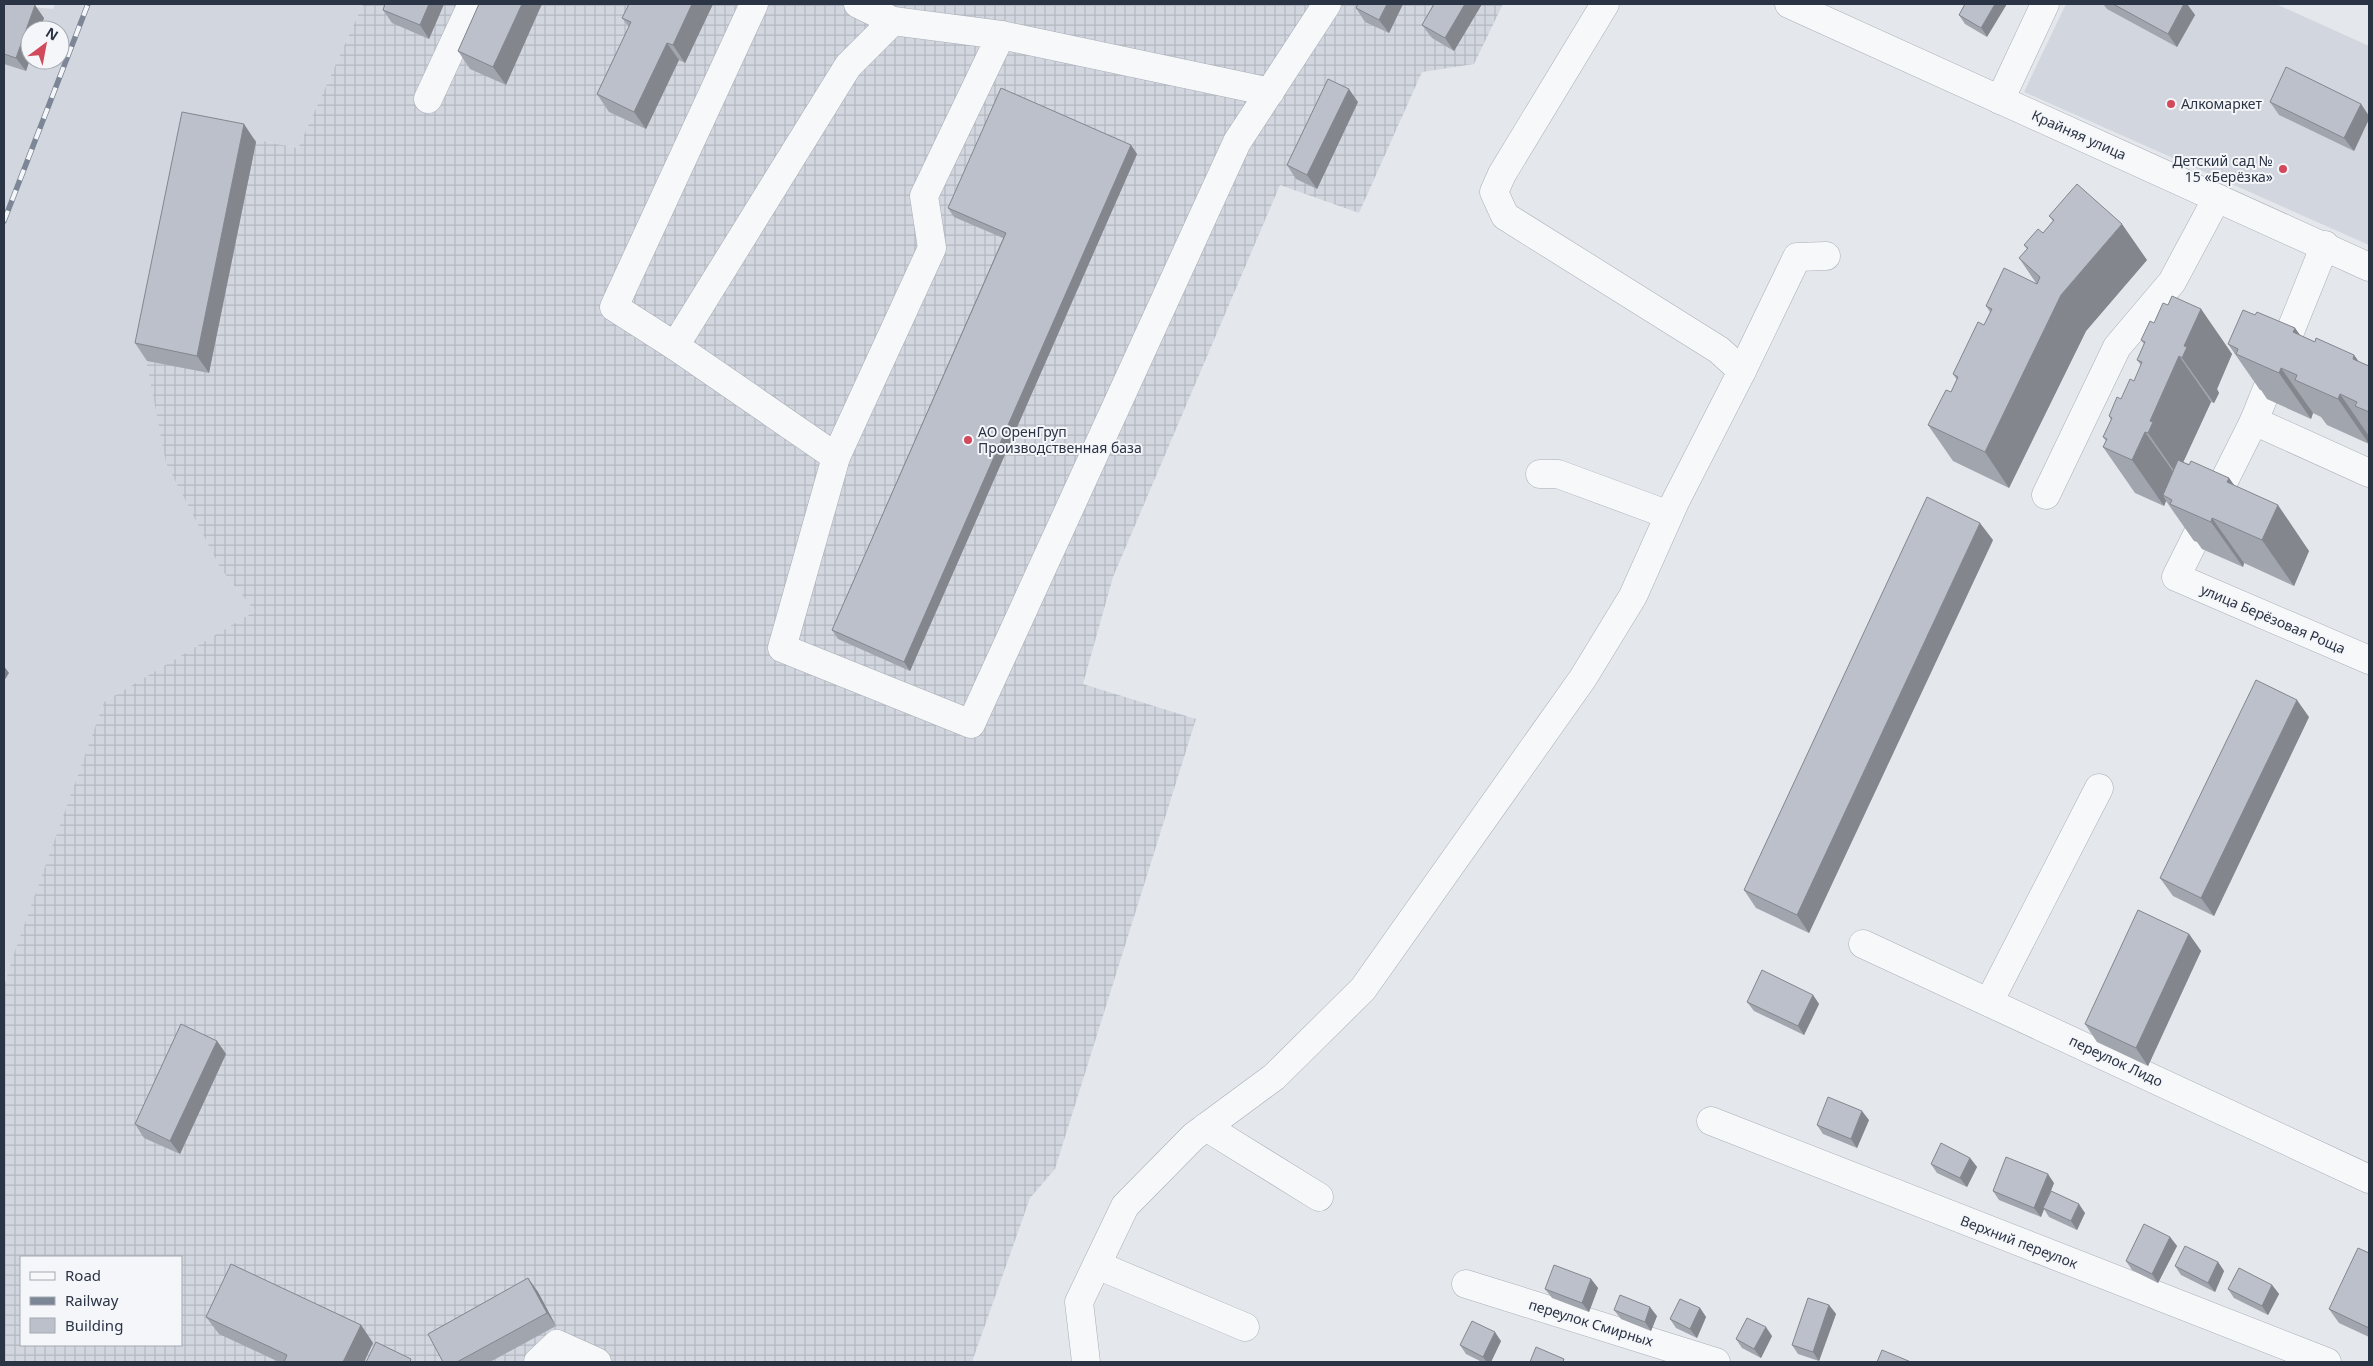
<svg xmlns="http://www.w3.org/2000/svg" width="2373" height="1366" font-family="'Noto Sans',sans-serif">
<style>
.built{fill:#d2d6de;fill-rule:evenodd}
.industrial{fill:url(#industrial-grid);fill-rule:evenodd}
.lines{fill:none;stroke-linecap:round;stroke-linejoin:round}
.minor-casing{stroke:#a9aeb7;stroke-width:29}
.minor{stroke:#f7f8fa;stroke-width:28}
.rail-casing{stroke:#7d8696;stroke-width:5.5}
.rail{stroke:#f4f6f9;stroke-width:4;stroke-dasharray:11;stroke-linecap:butt}
.wall{fill:#a1a5ae}
.shaded-wall{fill:#83868d}
.building{fill:#bbc0ca;stroke:#83868d}
.poi-dot{fill:#d1495b;stroke:#f4f6f9;stroke-width:2}
.labels{text-anchor:middle;stroke-width:4;stroke-linejoin:round;paint-order:stroke}
.poi-label{font-size:14px;fill:#2b3445;stroke:#f4f6f9;text-anchor:start}
.street-label{font-size:14px;fill:#2b3445;stroke:#f4f6f9}
</style>
<defs>
<pattern id="industrial-grid" width="8" height="8" patternUnits="userSpaceOnUse" patternTransform="scale(1.25)"><rect width="8" height="8" fill="#d2d6de"/><path d="M0 4h8M4 0v8" fill="none" stroke="#b4b8c0"/></pattern>
</defs>
<rect width="100%" height="100%" fill="#e4e7ec"/>
<g class="built">
<path d="M55 4H363L298 148 192 127 221 569 255 611 104 702 4 986V15L9 5 53 9ZM30 30H60V60H30Z"/>
<path d="M2066 4H2276L2369 46V245L2024 92Z"/>
</g>
<path class="industrial" d="M363 4H1503L1474 64 1422 72 1359 213 1280 185 1113 577 1083 684 1196 719 1055 1169 1030 1198 972 1362H4V986L15 951 104 702 255 611 221 569 166 463 147 364 191 127 298 148ZM21 1257H181V1345H21Z"/>
<g class="lines">
<defs>
<g id="minor">
<path d="M754 4 614 307 675 346 848 66 893 21 1001 35 924 196 932 248 836 457 782 648 971 724 1237 142 1327 4"/>
<path d="M858 4 893 21"/>
<path d="M1789 4 2369 267"/>
<path d="M1001 35 1270 92"/>
<path d="M428 99 472 4"/>
<path d="M2000 100 2045 4"/>
<path d="M2325 245 2254 421 2176 577 2369 660"/>
<path d="M675 346 836 457"/>
<path d="M1742 371 1797 257 1826 256"/>
<path d="M2254 421 2369 473"/>
<path d="M1540 474H1558L1669 515"/>
<path d="M2046 495 2117 347 2172 282 2217 198"/>
<path d="M1863 944 2369 1179"/>
<path d="M1989 1002 2099 788"/>
<path d="M1711 1121 2327 1362"/>
<path d="M1206 1127 1319 1197"/>
<path d="M1097 1265 1245 1327"/>
<path d="M1466 1284 1716 1362"/>
<path d="M538 1362 557 1344 597 1362"/>
<path d="M1086 1362 1079 1302 1125 1206 1194 1136 1274 1077 1363 989 1583 678 1633 596 1675 502 1742 371 1719 350 1505 216 1494 192 1502 174 1605 4"/>
</g>
</defs>
<use href="#minor" class="minor-casing"/>
<use href="#minor" class="minor"/>
<defs>
<path id="rail" d="M4 221 88 4"/>
</defs>
<use href="#rail" class="rail-casing"/>
<use href="#rail" class="rail"/>
</g>
<g class="wall">
<path d="M4 4 44 18 26 71 4 64Z"/>
<path d="M385 4H444L429 39 392 23 383 10Z"/>
<path d="M479 4 506 85 470 69 458 51Z"/>
<path d="M713 4 685 63 679 60 646 129 609 112 597 94 629 27 622 18Z"/>
<path d="M1358 4H1403L1389 33 1365 22 1356 8Z"/>
<path d="M1434 4H1482L1454 51 1432 38 1422 25Z"/>
<path d="M1965 4 1987 37 1965 24 1959 15Z"/>
<path d="M2103 4H2187L2195 15 2177 47 2107 9Z"/>
<path d="M1358 102 1317 189 1296 179 1287 165Z"/>
<path d="M2270 102 2361 104 2369 116V119L2354 151 2279 115Z"/>
<path d="M256 142 209 373 147 361 135 343Z"/>
<path d="M1131 145 1137 154 910 671 838 639 832 630 1003 238 954 217 948 208Z"/>
<path d="M2049 216 2147 260 2086 331 2009 488 1953 461 1928 425 1951 392 1957 380 1953 374 1984 325 1990 312 1986 306 2036 283 2019 258 2027 249 2024 245 2043 233 2053 221Z"/>
<path d="M2201 309 2232 354 2217 389 2219 393 2214 403 2211 402 2183 462 2229 478 2234 485 2309 551 2294 586 2244 563 2243 567 2202 549 2197 542 2194 541 2166 501 2164 506 2135 493 2103 447 2106 441 2103 437 2111 420 2109 416 2134 381 2141 365 2137 360 2144 344 2141 340 2154 323Z"/>
<path d="M2255 315 2295 328 2300 335 2315 342 2354 355 2359 362 2369 366V444L2327 425 2321 417 2313 413 2311 419 2267 399 2261 390H2260L2228 344Z"/>
<path d="M1993 540 1809 933 1756 908 1744 890Z"/>
<path d="M2309 717 2214 916 2173 896 2160 878Z"/>
<path d="M2189 934 2201 951 2148 1066 2097 1042 2085 1024Z"/>
<path d="M1813 995 1819 1004 1804 1035 1754 1011 1747 1002Z"/>
<path d="M217 1041 226 1054 180 1154 144 1138 135 1124Z"/>
<path d="M1869 1120 1857 1148 1823 1134 1817 1125Z"/>
<path d="M1970 1158 1977 1167 1967 1187 1937 1173 1931 1164Z"/>
<path d="M2054 1183 2048 1197 2085 1213 2077 1230 2049 1217 2044 1209 2041 1217 1999 1200 1993 1191Z"/>
<path d="M2170 1237 2177 1246 2158 1283 2132 1270 2126 1261Z"/>
<path d="M2369 1253V1337L2339 1323 2329 1309Z"/>
<path d="M2218 1262 2224 1271 2215 1292 2181 1275 2175 1266Z"/>
<path d="M528 1278 538 1292 556 1326 490 1362H443Z"/>
<path d="M1591 1279 1598 1288 1589 1312 1552 1298 1545 1289Z"/>
<path d="M2272 1285 2279 1294 2268 1315 2234 1298 2228 1289Z"/>
<path d="M1829 1305 1836 1314 1819 1361 1798 1354 1792 1345Z"/>
<path d="M1700 1308 1706 1317 1697 1338 1676 1328 1670 1319Z"/>
<path d="M1614 1310 1657 1316 1651 1331 1621 1319Z"/>
<path d="M206 1317 361 1325 373 1343 364 1362H279L219 1334Z"/>
<path d="M1772 1336 1761 1358 1742 1348 1736 1339Z"/>
<path d="M1501 1341 1491 1362H1482L1466 1354 1460 1345Z"/>
</g>
<g class="shaded-wall">
<path d="M429 4H444L429 39 420 25Z"/>
<path d="M522 4H542L506 85 493 67Z"/>
<path d="M692 4H713L685 63 673 45Z"/>
<path d="M1387 4H1403L1389 33 1379 20Z"/>
<path d="M1465 4H1482L1454 51 1445 38Z"/>
<path d="M1995 4H2007L1987 37 1981 28Z"/>
<path d="M2184 4H2187L2195 15 2177 47 2168 34Z"/>
<path d="M35 5 44 18 40 30H30V59L26 71 16 58Z"/>
<path d="M667 43 679 60 646 129 634 112Z"/>
<path d="M1349 89 1358 102 1317 189 1307 175Z"/>
<path d="M2361 104 2369 116V119L2354 151 2344 138Z"/>
<path d="M244 124 256 142 209 373 197 356Z"/>
<path d="M1131 145 1137 154 910 671 904 662Z"/>
<path d="M2122 224 2147 260 2086 331 2009 488 1985 452 2061 295Z"/>
<path d="M2201 309 2232 354 2217 389 2219 393 2214 403 2182 358 2184 346Z"/>
<path d="M2295 328 2327 374 2293 332Z"/>
<path d="M2354 355 2369 376 2353 359Z"/>
<path d="M2179 356 2211 402 2182 465 2180 479 2148 433 2150 421Z"/>
<path d="M2281 368 2313 413 2311 419 2279 373Z"/>
<path d="M2340 394 2369 436V444L2338 399Z"/>
<path d="M2145 432 2177 477 2163 495 2166 501 2164 506 2132 460Z"/>
<path d="M2229 478 2261 523 2227 482Z"/>
<path d="M2278 505 2309 551 2294 586 2262 540Z"/>
<path d="M2212 518 2244 563 2243 567 2211 522Z"/>
<path d="M1980 523 1993 540 1809 933 1797 915Z"/>
<path d="M4 666 9 673 4 681Z"/>
<path d="M2297 700 2309 717 2214 916 2201 898Z"/>
<path d="M2189 934 2201 951 2148 1066 2136 1048Z"/>
<path d="M1813 995 1819 1004 1804 1035 1798 1026Z"/>
<path d="M217 1041 226 1054 180 1154 170 1141Z"/>
<path d="M1862 1111 1869 1120 1857 1148 1851 1139Z"/>
<path d="M1970 1158 1977 1167 1967 1187 1960 1178Z"/>
<path d="M2048 1174 2054 1183 2041 1217 2034 1208Z"/>
<path d="M2079 1204 2085 1213 2077 1230 2071 1221Z"/>
<path d="M2170 1237 2177 1246 2158 1283 2152 1274Z"/>
<path d="M2218 1262 2224 1271 2215 1292 2208 1283Z"/>
<path d="M528 1278 538 1292 556 1326 547 1313Z"/>
<path d="M1591 1279 1598 1288 1589 1312 1582 1303Z"/>
<path d="M2272 1285 2279 1294 2268 1315 2262 1306Z"/>
<path d="M1829 1305 1836 1314 1819 1361 1813 1352Z"/>
<path d="M1650 1307 1657 1316 1651 1331 1645 1322Z"/>
<path d="M1700 1308 1706 1317 1697 1338 1690 1329Z"/>
<path d="M361 1325 373 1343 364 1362H343Z"/>
<path d="M1766 1327 1772 1336 1761 1358 1754 1349Z"/>
<path d="M1495 1332 1501 1341 1491 1362H1487L1483 1357Z"/>
</g>
<g class="building">
<path d="M4 4H33L35 5 16 58 4 54Z"/>
<path d="M385 4H429L420 25 383 10Z"/>
<path d="M479 4H522L493 67 458 51Z"/>
<path d="M629 4H692L673 45 667 43 634 112 597 94 631 22 622 18Z"/>
<path d="M1358 4H1387L1379 20 1356 8Z"/>
<path d="M1434 4H1465L1445 38 1422 25Z"/>
<path d="M1965 4H1995L1981 28 1959 15Z"/>
<path d="M2113 4H2184L2168 34Z"/>
<path d="M2286 67 2361 104 2344 138 2270 102Z"/>
<path d="M1328 79 1349 89 1307 175 1287 165Z"/>
<path d="M1001 88 1131 145 904 662 832 630 1006 233 948 208Z"/>
<path d="M182 112 244 124 197 356 135 343Z"/>
<path d="M2077 184 2122 224 2061 295 1985 452 1928 425 1946 390 1951 392 1958 377 1953 374 1978 322 1984 325 1992 309 1986 306 2004 268 2037 284 2040 277 2019 258 2028 248 2024 245 2038 229 2043 233 2054 220 2049 216Z"/>
<path d="M2172 296 2201 309 2184 346 2187 347 2182 358 2179 356 2150 421 2153 422 2148 433 2145 432 2132 460 2103 447 2107 439 2103 437 2112 418 2109 416 2117 397 2121 399 2130 379 2134 381 2142 362 2137 360 2145 342 2141 340 2150 321 2154 323 2163 303 2168 305Z"/>
<path d="M2243 310 2255 315 2257 312 2295 328 2293 332 2315 342 2316 338 2354 355 2353 359 2369 366V412L2355 406 2357 402 2340 394 2338 399 2295 380 2297 375 2281 368 2279 373 2236 354 2238 349 2228 344Z"/>
<path d="M2178 460 2189 465 2191 461 2229 478 2227 482 2278 505 2262 540 2212 518 2211 522 2170 504 2172 500 2163 495Z"/>
<path d="M1927 497 1980 523 1797 915 1744 890Z"/>
<path d="M2256 680 2297 700 2201 898 2160 878Z"/>
<path d="M2138 910 2189 934 2136 1048 2085 1024Z"/>
<path d="M1762 970 1813 995 1798 1026 1747 1002Z"/>
<path d="M181 1024 217 1041 170 1141 135 1124Z"/>
<path d="M1828 1097 1862 1111 1851 1139 1817 1125Z"/>
<path d="M1941 1143 1970 1158 1960 1178 1931 1164Z"/>
<path d="M2006 1157 2048 1174 2034 1208 1993 1191Z"/>
<path d="M2051 1191 2079 1204 2071 1221 2043 1208Z"/>
<path d="M2144 1224 2170 1237 2152 1274 2126 1261Z"/>
<path d="M2185 1246 2218 1262 2208 1283 2175 1266Z"/>
<path d="M2358 1248 2369 1253V1328L2329 1309Z"/>
<path d="M231 1264 361 1325 343 1362H284L287 1355 206 1317Z"/>
<path d="M1554 1265 1591 1279 1582 1303 1545 1289Z"/>
<path d="M2239 1268 2272 1285 2262 1306 2228 1289Z"/>
<path d="M528 1278 547 1313 457 1362H443L428 1334Z"/>
<path d="M1620 1295 1650 1307 1645 1322 1614 1310Z"/>
<path d="M1808 1298 1829 1305 1813 1352 1792 1345Z"/>
<path d="M1680 1299 1700 1308 1690 1329 1670 1319Z"/>
<path d="M1747 1318 1766 1327 1754 1349 1736 1339Z"/>
<path d="M1472 1321 1495 1332 1483 1357 1460 1345Z"/>
<path d="M376 1342 411 1359 410 1362H366Z"/>
<path d="M1536 1347 1564 1359 1563 1362H1530Z"/>
<path d="M1882 1350 1911 1362H1877Z"/>
</g>
<g class="poi-dot">
<circle cx="2171" cy="104" r="5"/>
<circle cx="2283" cy="169" r="5"/>
<circle cx="968" cy="440" r="5"/>
</g>
<g class="labels">
<g class="poi-label">
<text x="2181" y="109">Алкомаркет</text>
<text x="2273" y="166" text-anchor="end">Детский сад №<tspan x="2273" dy="16">15 «Берёзка»</tspan></text>
<text x="978" y="437">АО ОренГруп<tspan x="978" dy="16">Производственная база</tspan></text>
</g>
<g class="street-label">
<text transform="translate(2079 135) rotate(24)" y="5">Крайняя улица</text>
<text transform="translate(2273 619) rotate(23)" y="5">улица Берёзовая Роща</text>
<text transform="translate(2116 1061) rotate(25)" y="5">переулок Лидо</text>
<text transform="translate(2019 1242) rotate(21)" y="5">Верхний переулок</text>
<text transform="translate(1591 1323) rotate(17)" y="5">переулок Смирных</text>
</g>
</g>
<rect width="2373" height="1366" fill="none" stroke="#2b3445" stroke-width="10"/>
<rect x="20" y="1256" width="162" height="90" fill="#f4f6f9" stroke="#a4a8b1"/>
<rect x="30" y="1272" width="25" height="8" fill="#f7f8fa" stroke="#a4a8b1"/>
<text x="65" y="1281" font-size="15" fill="#2b3445">Road</text>
<rect x="30" y="1297" width="25" height="8" fill="#7d8696" stroke="#a4a8b1"/>
<text x="65" y="1306" font-size="15" fill="#2b3445">Railway</text>
<rect x="30" y="1318" width="25" height="15" fill="#bbc0ca" stroke="#a4a8b1"/>
<text x="65" y="1331" font-size="15" fill="#2b3445">Building</text>
<g transform="translate(45 45) rotate(32)"><circle r="24" fill="#f4f6f9" stroke="#a4a8b1"/>
<path d="M0-4L9 19L0 12L-9 19Z" fill="#d1495b"/>
<text y="-8" font-size="14" font-weight="bold" text-anchor="middle" fill="#2b3445">N</text>
</g>
</svg>
